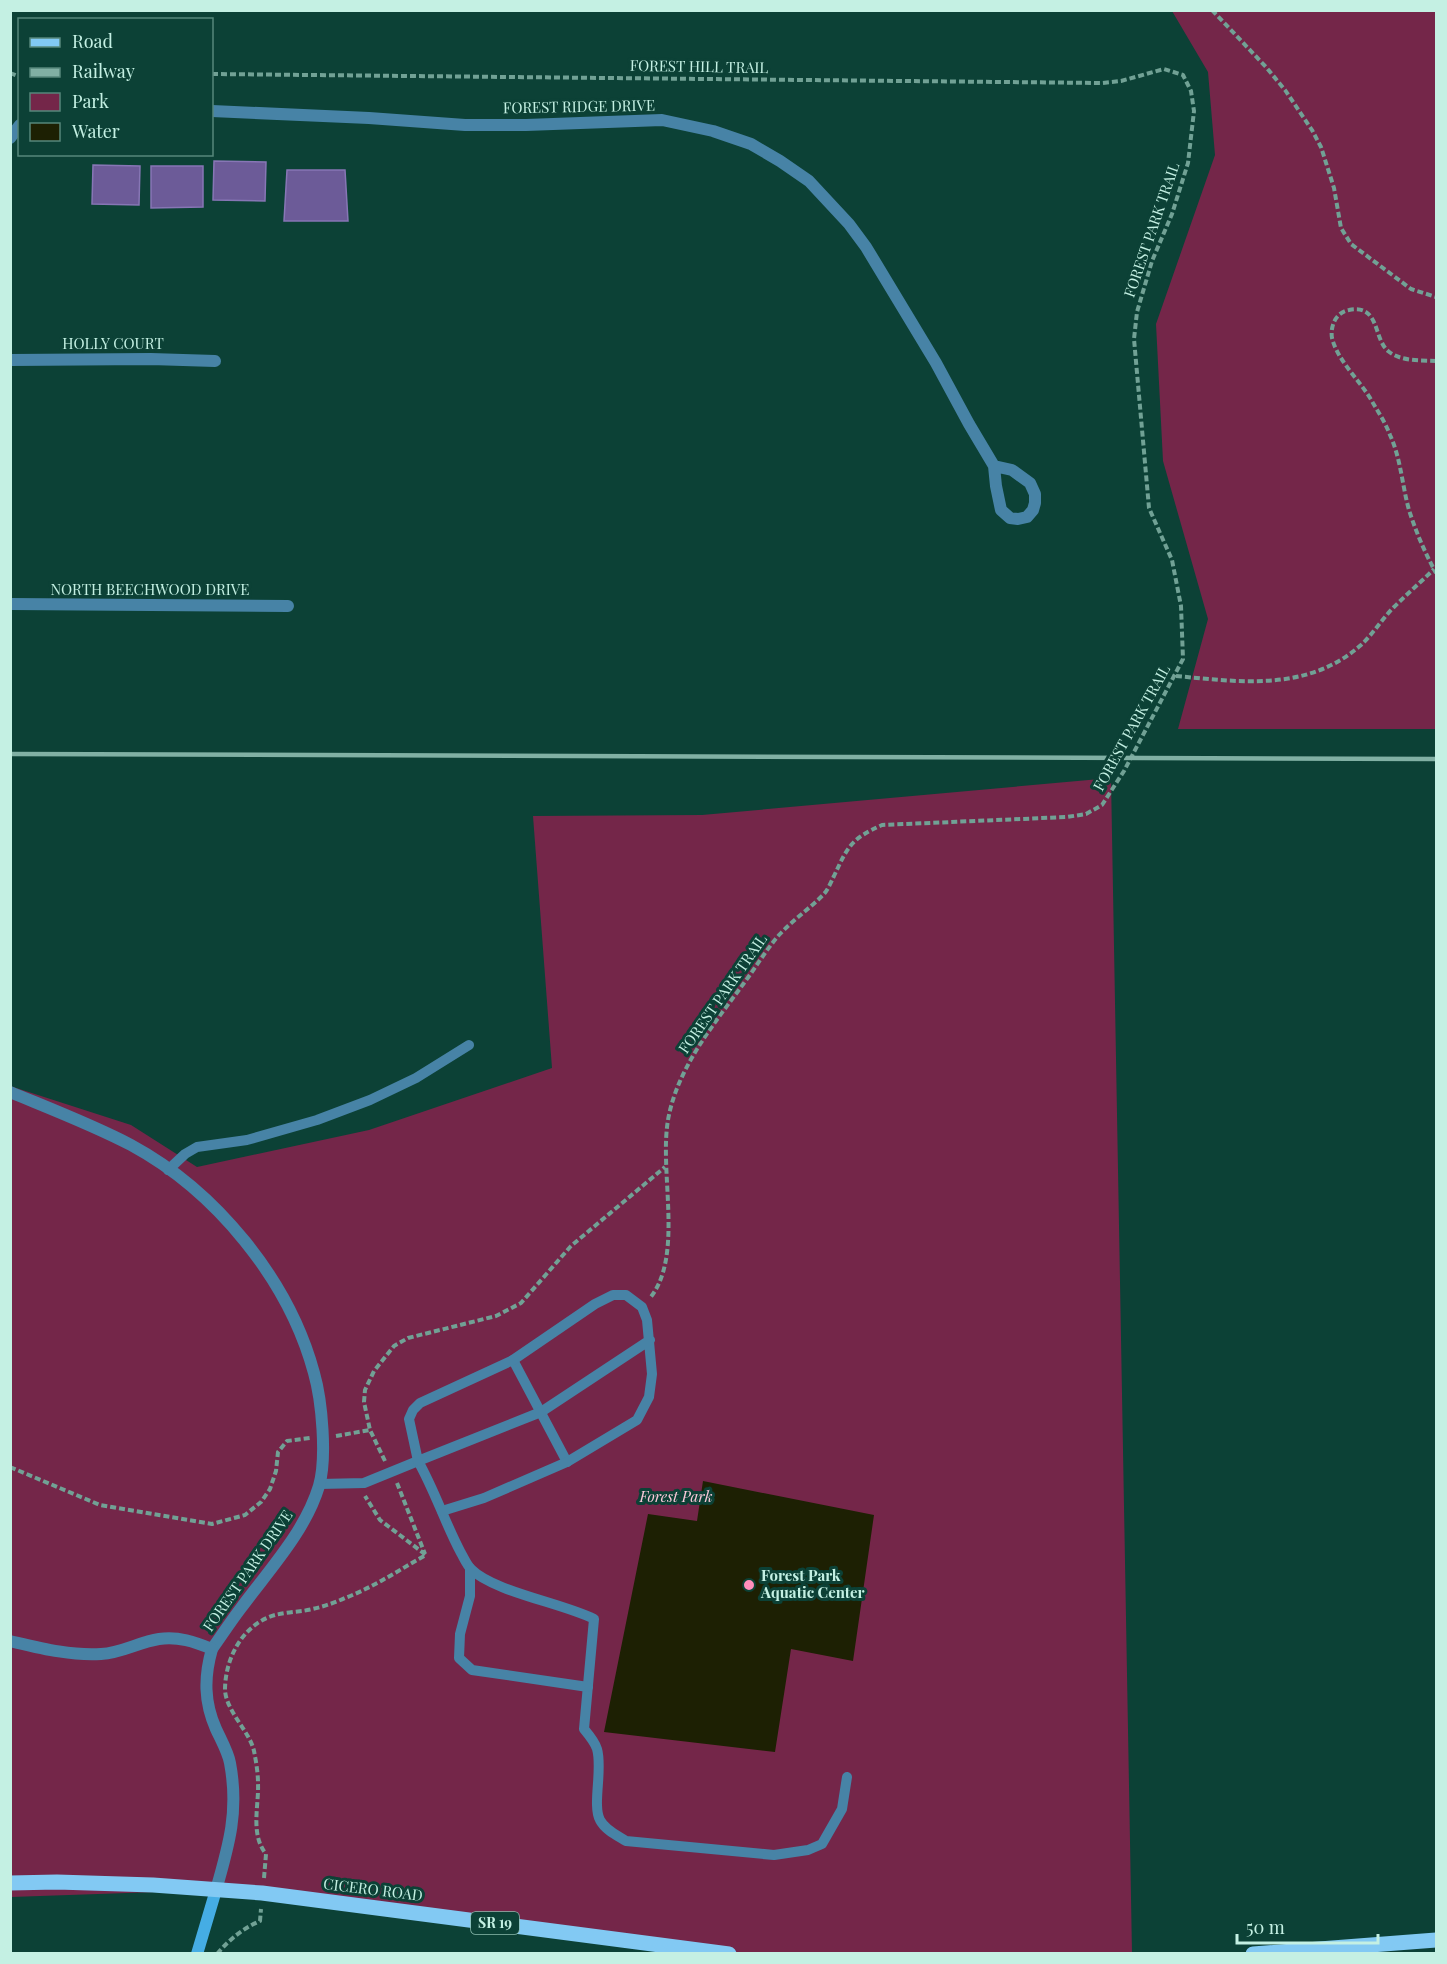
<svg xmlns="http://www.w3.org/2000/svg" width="1447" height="1964" font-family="'Playfair Display',serif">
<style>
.green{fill:#742649}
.water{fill:#1d2003}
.building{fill:#6c5b98;stroke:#8776b5;stroke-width:1.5}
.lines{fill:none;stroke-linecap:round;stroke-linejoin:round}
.path{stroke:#71a195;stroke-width:4;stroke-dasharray:6 3;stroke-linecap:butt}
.service{stroke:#4783a6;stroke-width:10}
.minor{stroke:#4783a6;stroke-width:12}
.secondary{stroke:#45ade4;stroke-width:12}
.primary{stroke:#82c9f3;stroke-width:15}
.rail{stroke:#81b0a4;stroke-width:4.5}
.poi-dot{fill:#ff8ebb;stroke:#0c4136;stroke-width:2}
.labels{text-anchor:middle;stroke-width:6;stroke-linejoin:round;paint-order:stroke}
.shield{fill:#0c4136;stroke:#8dbcaf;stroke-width:1.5}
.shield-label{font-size:14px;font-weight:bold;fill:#c4f0e3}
.street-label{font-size:15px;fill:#c4f0e3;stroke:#0c4136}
.park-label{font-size:15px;font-style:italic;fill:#fbc9da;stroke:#0c4136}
.poi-label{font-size:15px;font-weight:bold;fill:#c4f0e3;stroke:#0c4136;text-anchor:start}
</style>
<rect width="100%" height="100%" fill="#0c4136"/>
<g class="green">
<path d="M1172 11H1436V729H1178L1208 619 1163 461 1156 324 1215 155 1208 72Z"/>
<path d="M1111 778 1132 1953 726 1954 214 1890 11 1897 10 1086 131 1125 197 1167 369 1130 552 1068 533 816 702 815Z"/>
</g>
<path class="water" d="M703 1481 874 1515 853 1661 791 1649 775 1752 604 1732 648 1514 697 1521Z"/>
<g class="building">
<path d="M214 161 266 162 265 201 213 200Z"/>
<path d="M93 165 140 166 139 205 92 204Z"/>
<path d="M151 166H203V207L151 208Z"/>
<path d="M287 170H345L348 221H284Z"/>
</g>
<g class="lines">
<g class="path">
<path d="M1212 10 1266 67 1285 90 1312 130 1321 147 1334 188 1341 228 1351 244 1411 289 1436 297"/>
<path d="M10 73 20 77"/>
<path d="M212 74 1102 83 1121 81 1164 69 1183 75 1191 91 1194 111 1188 163 1172 214 1152 261 1137 312 1134 339 1149 508 1172 560 1181 606 1183 659 1124 771 1102 805 1086 814 1067 817 882 825C851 839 848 846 834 876 831 882 828 890 823 895 809 909 793 920 779 935 766 950 756 967 744 983 714 1024 677 1068 668 1120 659 1173 684 1256 650 1298"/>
<path d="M1436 361C1421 360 1401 362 1388 351 1373 338 1380 304 1349 310 1336 312 1330 326 1332 338 1338 362 1361 381 1373 403 1379 413 1386 424 1390 435 1401 459 1402 485 1409 510 1416 532 1425 553 1436 573"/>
<path d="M1176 676C1240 682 1308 692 1361 645 1373 634 1382 619 1394 607 1407 594 1421 582 1434 569"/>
<path d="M336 1436 370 1430"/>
<path d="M385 1461 370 1430 364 1402 365 1390 374 1371 394 1346 408 1338 496 1316 521 1303 571 1246 665 1167"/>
<path d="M10 1467 100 1505 212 1524 245 1515 261 1502 270 1489 276 1471 278 1452 287 1441 310 1438"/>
<path d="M397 1483 425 1554"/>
<path d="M264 1878 266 1854C250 1834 259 1806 258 1783 258 1773 256 1761 254 1751 250 1732 226 1711 225 1690 225 1658 243 1624 275 1615 283 1613 293 1612 302 1611 316 1609 332 1604 345 1598 374 1587 399 1570 426 1555L380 1520 365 1496"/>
<path d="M217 1954C230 1939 242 1929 260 1921L261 1909"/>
</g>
<g class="service">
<path d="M168 1170 185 1154 197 1147 247 1140 317 1120 370 1100 416 1078 469 1045"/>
<path d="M513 1360 567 1462"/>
<path d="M320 1484 364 1483 418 1461C435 1491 445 1523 461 1553 464 1558 467 1565 471 1569 494 1592 562 1603 594 1619L584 1729C589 1735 595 1742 597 1749 603 1769 592 1805 600 1820 605 1830 618 1836 626 1841L774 1855 808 1850 822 1844 842 1809 847 1777"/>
<path d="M442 1511 484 1498 567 1462 637 1420 649 1397 652 1374 647 1320 642 1307 626 1295H613L595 1304 513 1360 420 1403 413 1410 409 1419 418 1461 541 1412 650 1340"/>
<path d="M470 1568V1596L460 1634 459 1658 472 1670 588 1687"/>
</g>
<g class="minor">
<path d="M212 111 369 118 465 125H526L662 120 713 131 751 144 780 161 809 181 849 224 866 247 936 363 969 424 994 466 996 486 1001 510 1010 518 1018 519 1027 517 1033 510 1035 503V494L1030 483 1012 470 994 466"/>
<path d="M10 138 20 125"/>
<path d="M10 360 151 359 215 361"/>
<path d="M10 604 288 606"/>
<path d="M10 1092C51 1109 93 1125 131 1145 216 1191 289 1280 314 1373 322 1401 327 1458 319 1486 305 1532 269 1570 241 1608 231 1621 222 1635 212 1649 204 1677 204 1702 216 1729 221 1740 228 1752 230 1763 239 1811 229 1845 216 1890"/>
<path d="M10 1641C40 1648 71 1656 101 1654 122 1653 139 1642 159 1639 178 1636 195 1642 212 1649"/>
</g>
<path class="secondary" d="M197 1954 216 1890"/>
<g class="primary">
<path d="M10 1883 57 1882 153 1885 262 1893 729 1954"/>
<path d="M1253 1954 1436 1940"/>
</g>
<path class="rail" d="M10 754 1436 759"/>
</g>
<circle class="poi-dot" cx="749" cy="1585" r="6"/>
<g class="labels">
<rect class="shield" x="471" y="1912" width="48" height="22" rx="4.5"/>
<g class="shield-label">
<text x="495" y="1928">SR 19</text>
</g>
<g class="street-label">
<text transform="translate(699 67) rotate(1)" y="5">FOREST HILL TRAIL</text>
<text transform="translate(579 107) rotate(-1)" y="5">FOREST RIDGE DRIVE</text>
<text transform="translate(1152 230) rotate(-71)" y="5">FOREST PARK TRAIL</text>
<text x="113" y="349">HOLLY COURT</text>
<text x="150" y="595">NORTH BEECHWOOD DRIVE</text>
<text transform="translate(1132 728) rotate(-61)" y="5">FOREST PARK TRAIL</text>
<text transform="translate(723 994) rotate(-55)" y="5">FOREST PARK TRAIL</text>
<text transform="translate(248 1571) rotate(-55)" y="5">FOREST PARK DRIVE</text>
<text transform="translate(373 1890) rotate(7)" y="5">CICERO ROAD</text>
</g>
<g class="park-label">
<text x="676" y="1502">Forest Park</text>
</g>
<g class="poi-label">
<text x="761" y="1581">Forest Park<tspan x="761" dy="17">Aquatic Center</tspan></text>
</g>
</g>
<rect width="1447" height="1964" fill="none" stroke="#c4f0e3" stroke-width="24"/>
<rect x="18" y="18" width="195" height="138" fill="#0c4136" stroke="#56877b" stroke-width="1.5"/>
<rect x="30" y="38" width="30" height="9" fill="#82c9f3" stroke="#56877b" stroke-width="1.5"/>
<text x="72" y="48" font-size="18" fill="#c4f0e3">Road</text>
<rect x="30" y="68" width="30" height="9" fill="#81b0a4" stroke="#56877b" stroke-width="1.5"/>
<text x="72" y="78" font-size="18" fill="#c4f0e3">Railway</text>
<rect x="30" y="93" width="30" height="18" fill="#742649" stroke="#56877b" stroke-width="1.5"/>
<text x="72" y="108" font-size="18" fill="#c4f0e3">Park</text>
<rect x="30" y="123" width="30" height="18" fill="#1d2003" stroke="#56877b" stroke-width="1.5"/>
<text x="72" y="138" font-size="18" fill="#c4f0e3">Water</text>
<path d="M1237 1934v9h141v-9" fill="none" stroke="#c4f0e3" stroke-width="3"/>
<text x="1246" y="1934" font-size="18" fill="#c4f0e3" stroke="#0c4136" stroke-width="4.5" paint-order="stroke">50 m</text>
</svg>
